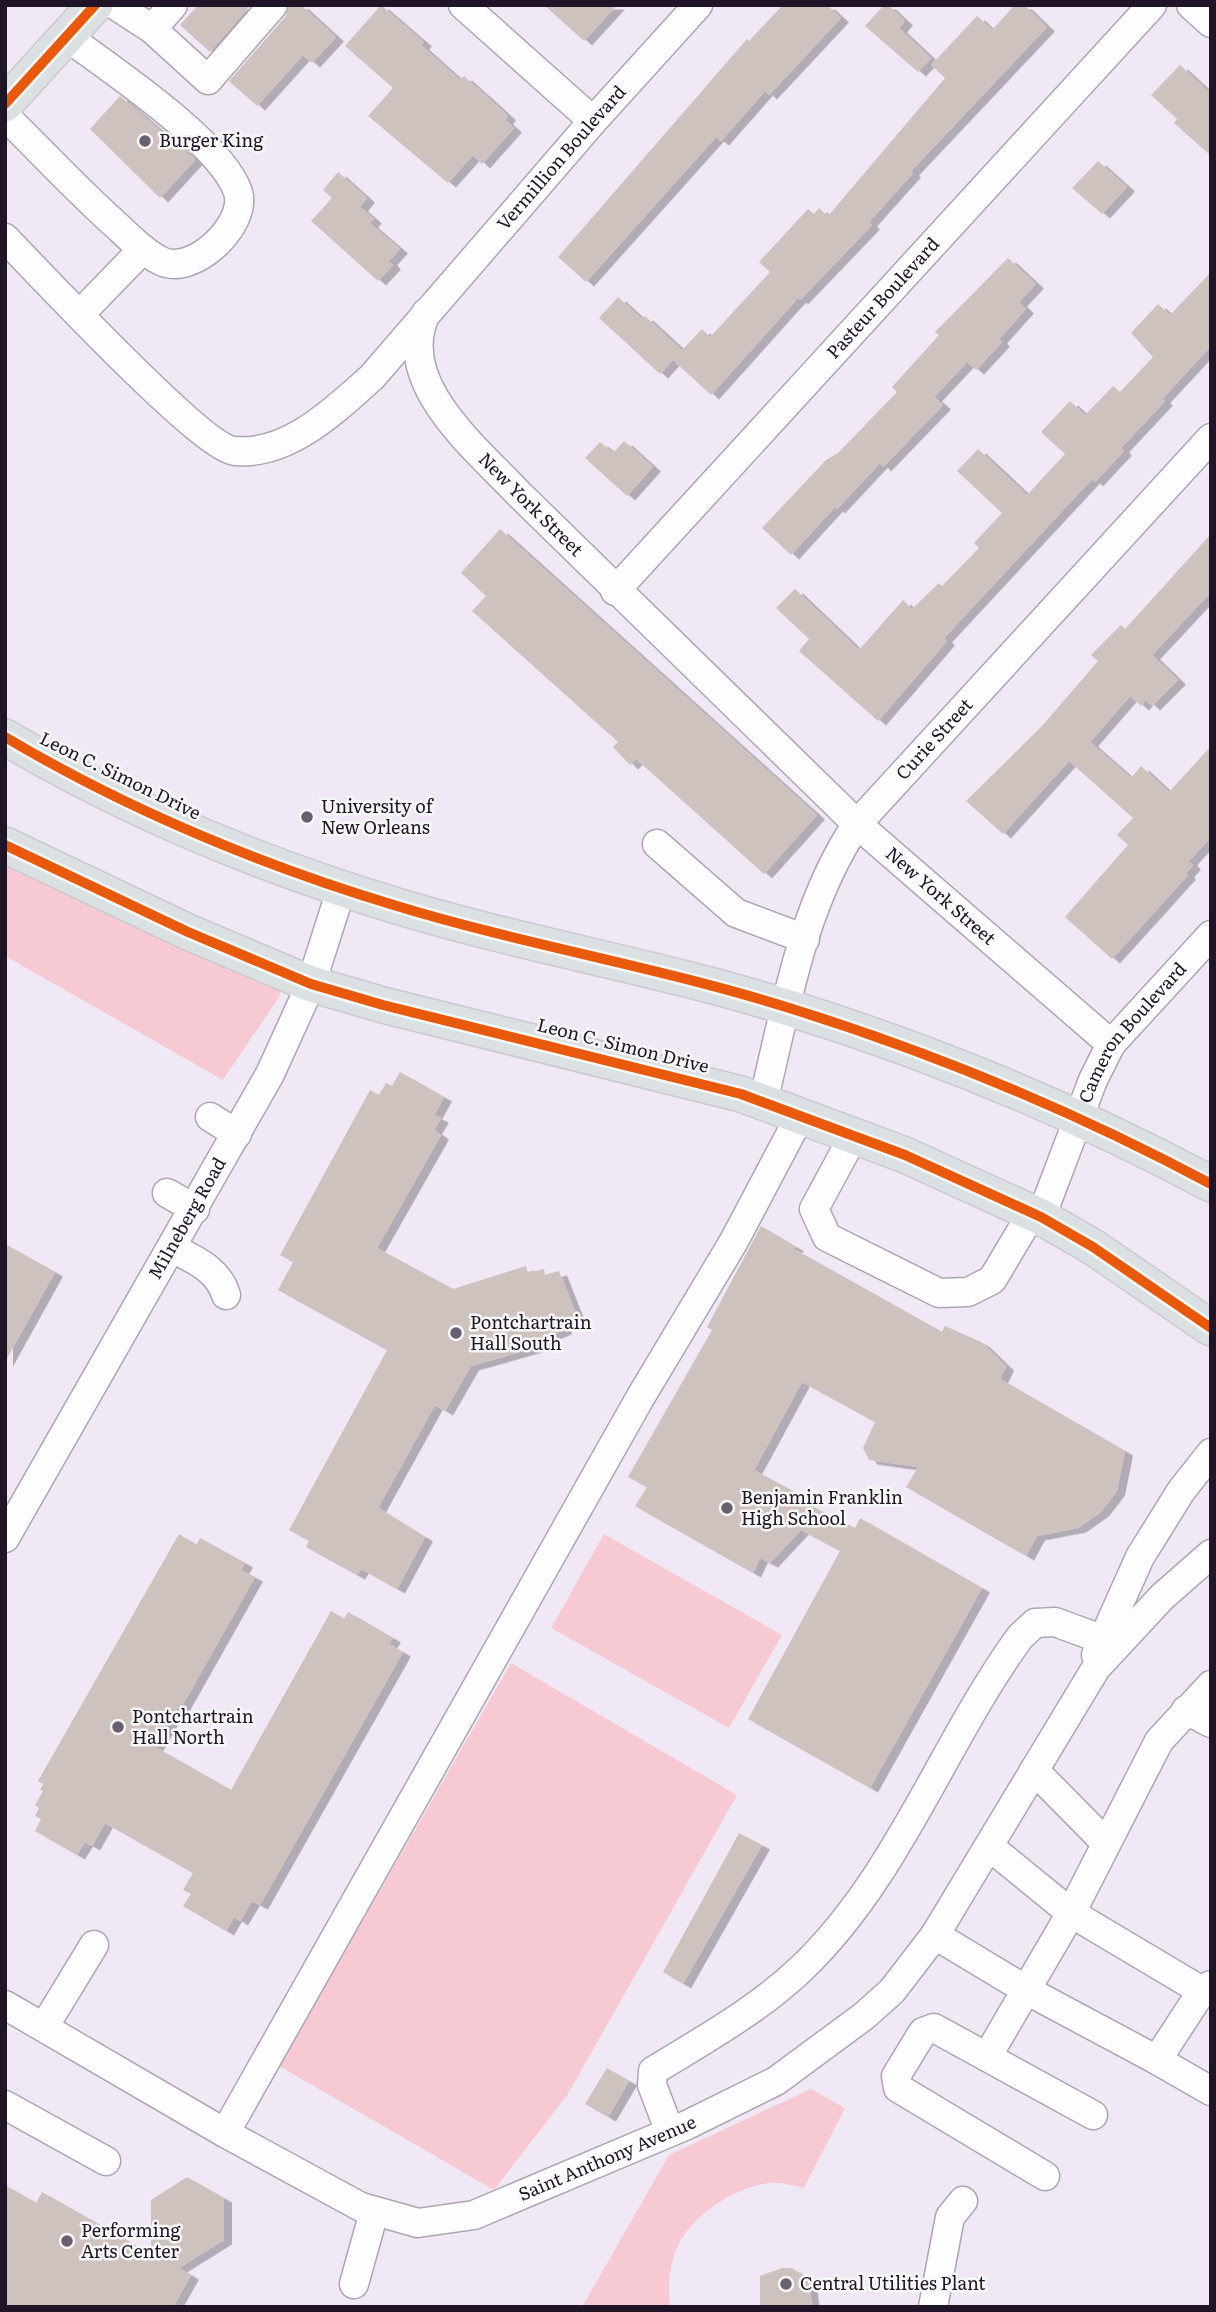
<svg xmlns="http://www.w3.org/2000/svg" width="1216" height="2312" font-family="Literata,serif">
<style>
.green{fill:#f7cad3}
.building{fill:#cdc2bd;filter:url(#shadow)}
.lines{fill:none;stroke-linecap:round;stroke-linejoin:round}
.minor-casing{stroke:#aea5b4;stroke-width:31}
.major-casing{stroke:#cdc8d0;stroke-width:38}
.minor{stroke:#fdfcfe;stroke-width:28}
.major{stroke:#dbe1e3;stroke-width:35}
.cycleway-casing{stroke:#f7f7f7;stroke-width:15}
.cycleway{stroke:#e8590c;stroke-width:10}
.poi-dot{fill:#695f6f;stroke:#f7f7f7;stroke-width:2.5}
.labels{text-anchor:middle;stroke-width:5;stroke-linejoin:round;paint-order:stroke}
.poi-label{font-size:18px;fill:#201427;stroke:#f7f7f7;text-anchor:start}
.street-label{font-size:18px;fill:#201427;stroke:#f7f7f7}
</style>
<defs>
<filter id="shadow"><feDropShadow dx="8" dy="4.5" stdDeviation="0" flood-color="#0004"/></filter>
</defs>
<rect width="100%" height="100%" fill="#f0e9f5"/>
<g class="green">
<path d="M5 845 286 973 279 997 223 1080 5 956Z"/>
<path d="M604 1534 782 1635 729 1728 551 1628Z"/>
<path d="M511 1663 737 1795 568 2094 494 2190 279 2066Z"/>
<path d="M811 2089 845 2108 804 2188C794 2186 781 2182 771 2183 736 2186 691 2215 677 2248 669 2266 668 2287 670 2307H582L669 2155Z"/>
</g>
<g class="building">
<path d="M198 5H251L210 52 180 25Z"/>
<path d="M289 5H301L336 37 312 63 303 55 257 106 229 81 286 16Z"/>
<path d="M381 5 424 42 421 45 460 80 464 76 492 101 508 116 505 120 514 128 482 164 473 155 448 183 368 116 393 88 345 46Z"/>
<path d="M544 5H617L584 41Z"/>
<path d="M783 5H827L841 18 769 95 765 91 721 141 716 137 586 282 558 257 747 39 749 41Z"/>
<path d="M884 5H888L905 21 899 28 931 58 918 72 865 26Z"/>
<path d="M1015 5H1024L1047 27 911 171 913 173 869 222 872 225 800 300 798 298 711 395 673 360 660 374 599 318 618 297 642 319 645 316 682 350 702 329 710 337 770 272 759 262 808 209 814 214 819 208 828 216 945 78 931 65 977 16 992 30Z"/>
<path d="M1180 65 1211 94V156L1174 123 1177 119 1151 95Z"/>
<path d="M120 96 195 160 160 198 90 129Z"/>
<path d="M1098 161 1127 187 1102 214 1072 188Z"/>
<path d="M338 172 367 198 360 207 374 219 370 223 400 249 389 261 393 265 378 281 311 221 332 198 323 190Z"/>
<path d="M1008 258 1036 284 1019 302 1026 309 999 339 1002 342 976 370 967 362 934 397 943 405 883 467 880 463 837 509 835 507 791 555 762 528 826 460 838 453 897 392 892 387 939 335 935 332Z"/>
<path d="M1211 272V346L1162 399 1165 401 1121 448 1124 451 1095 482 1092 479 944 638 947 641 878 721 799 651 809 639 776 608 795 589 859 650 903 600 912 609 939 583 942 586 979 548 974 543 1002 513 957 471 978 449 1027 495 1065 454 1041 432 1070 401 1085 415 1113 386 1120 392 1153 357 1131 333 1158 304 1170 315Z"/>
<path d="M624 441 653 467 627 496 585 458 600 442 613 453Z"/>
<path d="M500 529 817 815 764 874 636 759 630 765 613 747 618 742 472 611 486 596 461 573Z"/>
<path d="M1211 534V592L1152 655 1178 680 1152 706 1146 700 1141 706 1130 696 1090 742 1131 778 1141 766 1169 792 1211 746V837L1189 861 1193 865 1186 873 1188 875 1112 959 1065 917 1128 845 1117 835 1133 818 1069 761 1003 834 966 801 1041 727 1098 661 1091 655 1121 625 1125 629Z"/>
<path d="M400 1072 444 1097 434 1115 441 1118 434 1130 441 1135 377 1248 453 1289 526 1266 528 1273 544 1269 545 1275 559 1271 578 1319 563 1326 564 1330 549 1336 552 1343 471 1366 445 1411 435 1405 378 1508 425 1537 397 1589 361 1569 357 1575 306 1547 309 1541 289 1530 387 1350 278 1290 293 1262 280 1255 370 1090 379 1095 386 1083 392 1086Z"/>
<path d="M761 1226 796 1247 794 1249 942 1332 945 1326 981 1342 1006 1366 1000 1379 1125 1451 1117 1491 1101 1512 1078 1528 1037 1536 1026 1556 906 1487 918 1467 869 1460 863 1448 875 1422 802 1382 754 1470 793 1491 790 1495 855 1528 860 1518 982 1588 870 1788 748 1719 840 1551 801 1530 770 1563 760 1558 753 1573 635 1506 647 1487 628 1477 712 1330 707 1327Z"/>
<path d="M5 1244 55 1272 5 1362Z"/>
<path d="M179 1534 196 1545 200 1538 245 1563 241 1570 255 1577 181 1708 178 1707 155 1747 231 1790 331 1611 344 1619 348 1612 393 1638 389 1644 403 1652 260 1905 252 1901 240 1921 234 1917 226 1931 183 1906 191 1894 183 1890 193 1873 105 1823 92 1846 85 1842 77 1855 35 1831 41 1819 35 1816 39 1808 35 1805 43 1791 40 1790 43 1784 38 1781Z"/>
<path d="M739 1833 762 1845 683 1984 663 1972Z"/>
<path d="M607 2068 629 2081 608 2117 585 2104Z"/>
<path d="M187 2177 224 2198V2240L179 2268 191 2275 173 2307H5V2185L36 2203 42 2192 151 2254V2200Z"/>
<path d="M782 2268H792L809 2280 812 2307H760V2276Z"/>
</g>
<g class="lines">
<defs>
<g id="minor">
<path d="M115 5 152 29 208 80 273 5"/>
<path d="M463 5 593 121"/>
<path d="M1191 5 1211 23"/>
<path d="M152 29 173 5"/>
<path d="M5 116C42 152 77 190 115 224 129 237 143 252 161 261 193 277 248 224 238 192 221 142 110 69 66 36"/>
<path id="s1" d="M5 238C37 271 203 449 235 451 288 456 335 410 372 377L593 121 698 5"/>
<path id="s2" d="M426 313C393 382 475 447 518 493L857 824 1111 1044"/>
<path d="M80 314 143 249"/>
<path id="s3" d="M615 591 1152 5"/>
<path d="M657 844 736 913 805 939"/>
<path id="s4" d="M763 1102C786 1008 802 905 857 824L1211 438"/>
<path d="M210 1117 237 1134"/>
<path d="M854 1135 814 1209 827 1237 939 1293 968 1292 992 1280 1032 1213"/>
<path d="M167 1193 195 1209"/>
<path id="s5" d="M1041 1217 1093 1080 1111 1044 1211 935"/>
<path d="M172 1248C195 1260 218 1269 226 1295"/>
<path id="s6" d="M5 1538 270 1074 311 984 342 887"/>
<path d="M1096 1655 1140 1557 1181 1491 1211 1453"/>
<path d="M1186 1710 1211 1723"/>
<path d="M1034 1770 1106 1843"/>
<path d="M990 1847 1071 1913 1202 1991 1211 1985"/>
<path d="M935 1935 1028 1991 1157 2060 1202 1991"/>
<path id="s7" d="M5 2005 225 2133 361 2207 418 2223 474 2215 687 2125 776 2081 864 2016 892 1991 935 1935 1096 1668 1162 1597 1211 1554"/>
<path d="M44 2027 94 1945"/>
<path d="M987 2057 934 2028 923 2032 896 2076 898 2088 1045 2176"/>
<path d="M1157 2060 1211 2091"/>
<path d="M5 2105 106 2161"/>
<path d="M1093 2115 987 2057 1071 1913 1159 1741 1211 1685"/>
<path d="M670 2132 652 2085 653 2071C705 2039 758 2010 802 1968 898 1876 943 1743 1020 1637L1035 1623 1055 1622 1104 1640"/>
<path d="M225 2133 640 1398 734 1241 800 1116"/>
<path d="M354 2284 374 2212"/>
<path d="M933 2307 950 2217 963 2201"/>
</g>
<g id="major">
<path d="M5 104 95 5"/>
<path d="M5 737C128 810 261 865 397 906 525 945 658 967 786 1007 932 1052 1076 1112 1211 1184"/>
<path d="M5 845 188 932 311 984 383 1005 741 1094 905 1155 1041 1217 1093 1247 1211 1328"/>
</g>
</defs>
<use href="#minor" class="minor-casing"/>
<use href="#major" class="major-casing"/>
<use href="#minor" class="minor"/>
<use href="#major" class="major"/>
<defs>
<g id="cycleway">
<path d="M5 104 95 5"/>
<path d="M5 737C128 810 261 865 397 906 525 945 658 967 786 1007 932 1052 1076 1112 1211 1184"/>
<path d="M5 845 188 932 311 984 383 1005 741 1094 905 1155 1041 1217 1093 1247 1211 1328"/>
</g>
</defs>
<use href="#cycleway" class="cycleway-casing"/>
<use href="#cycleway" class="cycleway"/>
</g>
<g class="poi-dot">
<circle cx="145" cy="141" r="7"/>
<circle cx="307" cy="817" r="7"/>
<circle cx="456" cy="1333" r="7"/>
<circle cx="727" cy="1508" r="7"/>
<circle cx="118" cy="1727" r="7"/>
<circle cx="67" cy="2241" r="7"/>
<circle cx="786" cy="2284" r="7"/>
</g>
<g class="labels">
<g class="poi-label">
<text x="159" y="147">Burger King</text>
<text x="321" y="813">University of<tspan x="321" dy="21">New Orleans</tspan></text>
<text x="470" y="1329">Pontchartrain<tspan x="470" dy="21">Hall South</tspan></text>
<text x="741" y="1504">Benjamin Franklin<tspan x="741" dy="21">High School</tspan></text>
<text x="132" y="1723">Pontchartrain<tspan x="132" dy="21">Hall North</tspan></text>
<text x="81" y="2237">Performing<tspan x="81" dy="21">Arts Center</tspan></text>
<text x="800" y="2290">Central Utilities Plant</text>
</g>
<g class="street-label">
<text dy="6" stroke="none"><textPath href="#s1" startOffset="765">Vermillion Boulevard</textPath></text>
<text dy="6" stroke="none"><textPath href="#s3" startOffset="397">Pasteur Boulevard</textPath></text>
<text dy="6" stroke="none"><textPath href="#s2" startOffset="233">New York Street</textPath></text>
<text dy="6" stroke="none"><textPath href="#s4" startOffset="410">Curie Street</textPath></text>
<text transform="translate(120 776) rotate(26)" y="6">Leon C. Simon Drive</text>
<text dy="6" stroke="none"><textPath href="#s2" startOffset="800">New York Street</textPath></text>
<text dy="6" stroke="none"><textPath href="#s5" startOffset="208">Cameron Boulevard</textPath></text>
<text transform="translate(623 1046) rotate(14)" y="6">Leon C. Simon Drive</text>
<text dy="6" stroke="none"><textPath href="#s6" startOffset="368">Milneberg Road</textPath></text>
<text dy="6" stroke="none"><textPath href="#s7" startOffset="670">Saint Anthony Avenue</textPath></text>
</g>
</g>
<rect width="1216" height="2312" fill="none" stroke="#201427" stroke-width="14"/>
</svg>
